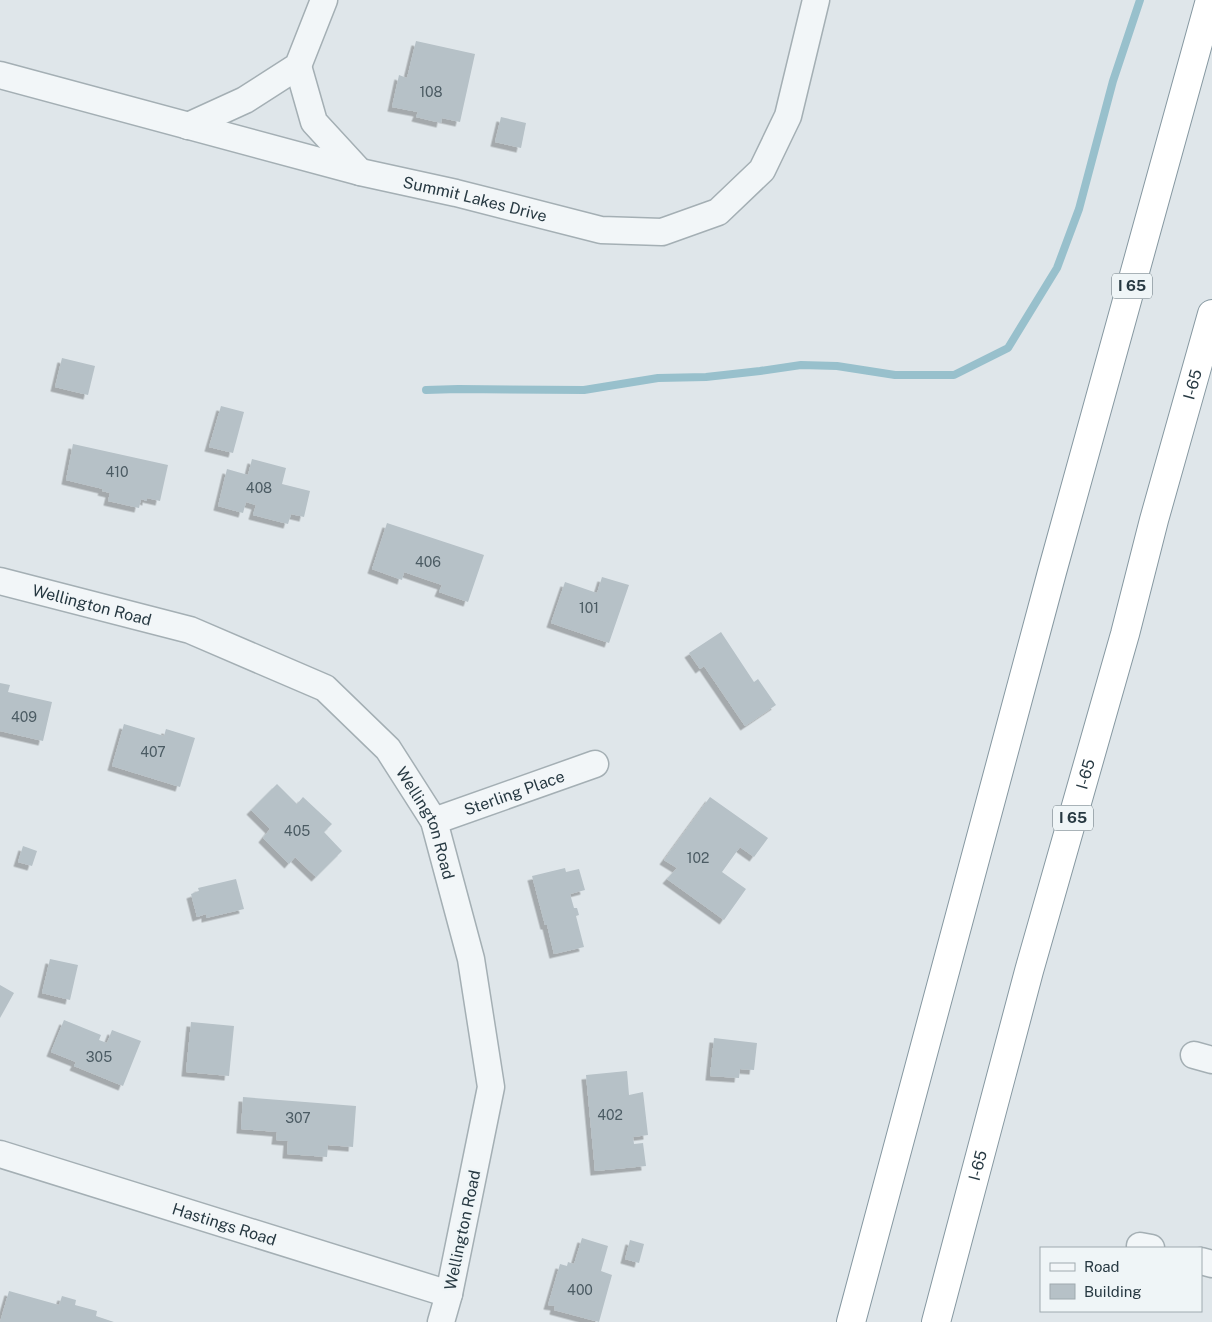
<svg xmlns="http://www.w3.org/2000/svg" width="1212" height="1322" font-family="'Public Sans',sans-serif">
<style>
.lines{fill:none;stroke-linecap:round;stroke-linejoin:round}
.stream{stroke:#98c0cc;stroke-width:8}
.building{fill:#b6c1c7;filter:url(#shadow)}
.minor-casing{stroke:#a4afb4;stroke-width:29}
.motorway-casing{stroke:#8698a1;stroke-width:30}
.minor{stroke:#f2f6f8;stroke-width:26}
.motorway{stroke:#fff;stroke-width:28}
.labels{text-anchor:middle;stroke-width:5;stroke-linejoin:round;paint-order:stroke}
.number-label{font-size:14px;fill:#4b5b63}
.shield{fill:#eff5f7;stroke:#637178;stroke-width:1}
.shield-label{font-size:15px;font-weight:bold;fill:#273942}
.street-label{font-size:16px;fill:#273942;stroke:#eff5f7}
</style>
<defs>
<filter id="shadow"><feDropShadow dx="-4.5" dy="4.5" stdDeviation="0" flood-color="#0004"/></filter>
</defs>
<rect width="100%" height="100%" fill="#dfe6ea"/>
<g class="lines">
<path class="stream" d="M426 390 458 389 584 390 658 378 706 377 760 371 801 365 837 366 895 375H954L1008 348 1057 268 1079 209 1113 81 1140 0"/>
</g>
<g class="building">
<path d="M416 41 475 54 460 122 442 118 441 123 416 117 418 112 392 107 399 75 407 78Z"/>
<path d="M501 117 526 123 521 148 495 142Z"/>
<path d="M62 358 95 366 88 395 55 387Z"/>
<path d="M221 406 244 412 233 453 209 447Z"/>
<path d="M73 444 168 465 160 501 147 498V501L141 499 139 508 108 501 110 493 102 491 103 489 66 480Z"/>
<path d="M252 459 286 468 282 484 310 491 304 517 291 514 288 524 253 515 256 505 246 502 243 513 218 506 227 469 248 475Z"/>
<path d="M387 523 484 555 468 602 439 592 442 585 404 572 402 580 372 569Z"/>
<path d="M602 577 629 585 609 643 551 623 565 582 597 593Z"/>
<path d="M721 632 754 682 758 679 776 705 745 726 704 666 700 669 689 653Z"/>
<path d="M0 683 10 685 8 692 52 702 43 741 0 731Z"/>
<path d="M124 724 164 736 166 729 195 738 180 787 112 766Z"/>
<path d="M277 784 297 804 303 797 332 824 324 832 342 851 316 877 295 857 289 864 263 838 270 829 251 810Z"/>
<path d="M710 797 768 838 754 857 740 847 722 872 746 889 724 920 667 879 677 868 664 860Z"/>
<path d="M23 846 37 851 32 866 18 862Z"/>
<path d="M565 868 566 872 579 869 585 890 570 894 574 908H577L579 915 576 916 584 947 554 954 547 925H545L532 876Z"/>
<path d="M236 879 244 909 206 918V914L197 917 191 894 199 891 198 888Z"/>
<path d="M50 959 78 965 70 1000 42 993Z"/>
<path d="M0 985 14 993 0 1018Z"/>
<path d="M64 1020 101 1035 99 1040 107 1043 112 1030 141 1041 123 1086 74 1066 76 1062 51 1052Z"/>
<path d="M191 1022 234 1026 229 1076 186 1072Z"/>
<path d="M714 1038 757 1043 754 1070 740 1069 739 1078 710 1076Z"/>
<path d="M627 1071 629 1095 643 1092 648 1135 633 1137 634 1144 643 1143 646 1166 595 1171 586 1075Z"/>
<path d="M243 1097 356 1106 353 1147 328 1145 327 1157 287 1154 288 1141 276 1140 277 1132 241 1129Z"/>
<path d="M582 1238 608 1246 601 1271 612 1275 599 1322 554 1310 555 1306 548 1305 560 1264 567 1266 568 1262 574 1264Z"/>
<path d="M630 1240 644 1244 639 1263 625 1259Z"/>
<path d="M9 1291 59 1305 62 1296 76 1300 75 1305 97 1311 96 1316 114 1322H0Z"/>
</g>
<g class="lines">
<defs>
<g id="minor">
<path d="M298 66 314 122 360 172"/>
<path id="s1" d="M0 75 360 172 456 193 601 230 662 232 718 212 762 170 788 116 816 0"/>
<path d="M188 126 245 100 298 66 324 0"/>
<path id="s2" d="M0 581 190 630 325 688 388 749 434 821 471 959 491 1087 449 1294 441 1322"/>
<path id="s3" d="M434 821 595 764"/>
<path d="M1194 1055 1212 1060"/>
<path id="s4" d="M0 1154 449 1294"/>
<path d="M1140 1246 1151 1248"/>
<path d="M1201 1261 1212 1264"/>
</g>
<g id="motorway">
<path d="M851 1322 1052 572 1210 0"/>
<path id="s5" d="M936 1322 1029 971 1125 634 1154 520 1212 314"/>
</g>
</defs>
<use href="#minor" class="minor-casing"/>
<use href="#motorway" class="motorway-casing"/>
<use href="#minor" class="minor"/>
<use href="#motorway" class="motorway"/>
</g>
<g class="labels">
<g class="number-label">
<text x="431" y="97">108</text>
<text x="117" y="477">410</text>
<text x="259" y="493">408</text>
<text x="428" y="567">406</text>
<text x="589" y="613">101</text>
<text x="24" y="722">409</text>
<text x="153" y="757">407</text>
<text x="297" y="836">405</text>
<text x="698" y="863">102</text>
<text x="99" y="1062">305</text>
<text x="610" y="1120">402</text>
<text x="298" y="1123">307</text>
<text x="580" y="1295">400</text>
</g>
<g class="shield">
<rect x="1112" y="273.5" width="40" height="25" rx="4"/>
<rect x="1053" y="805.5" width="40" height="25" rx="4"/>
</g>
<g class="shield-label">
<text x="1132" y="291">I 65</text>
<text x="1073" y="823">I 65</text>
</g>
<g class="street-label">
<text dy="6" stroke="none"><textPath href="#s1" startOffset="491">Summit Lakes Drive</textPath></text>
<text dy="6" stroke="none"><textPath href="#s5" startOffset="972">I-65</textPath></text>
<text dy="6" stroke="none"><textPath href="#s2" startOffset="95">Wellington Road</textPath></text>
<text dy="6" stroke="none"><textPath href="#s5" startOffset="568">I-65</textPath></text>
<text dy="6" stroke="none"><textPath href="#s3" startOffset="85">Sterling Place</textPath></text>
<text dy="6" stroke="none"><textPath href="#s2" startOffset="515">Wellington Road</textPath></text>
<text dy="6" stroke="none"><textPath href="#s5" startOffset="162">I-65</textPath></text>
<text dy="6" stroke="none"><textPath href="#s4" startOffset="235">Hastings Road</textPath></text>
<text transform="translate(462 1230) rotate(-78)" y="6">Wellington Road</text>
</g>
</g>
<rect x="1040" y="1247" width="162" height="65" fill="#eff5f7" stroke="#9faaaf"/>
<rect x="1050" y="1263" width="25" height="8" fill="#f2f6f8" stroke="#9faaaf"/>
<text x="1084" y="1272" font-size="15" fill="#273942">Road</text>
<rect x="1050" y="1284" width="25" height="15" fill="#b6c1c7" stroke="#9faaaf"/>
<text x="1084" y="1297" font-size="15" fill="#273942">Building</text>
</svg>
